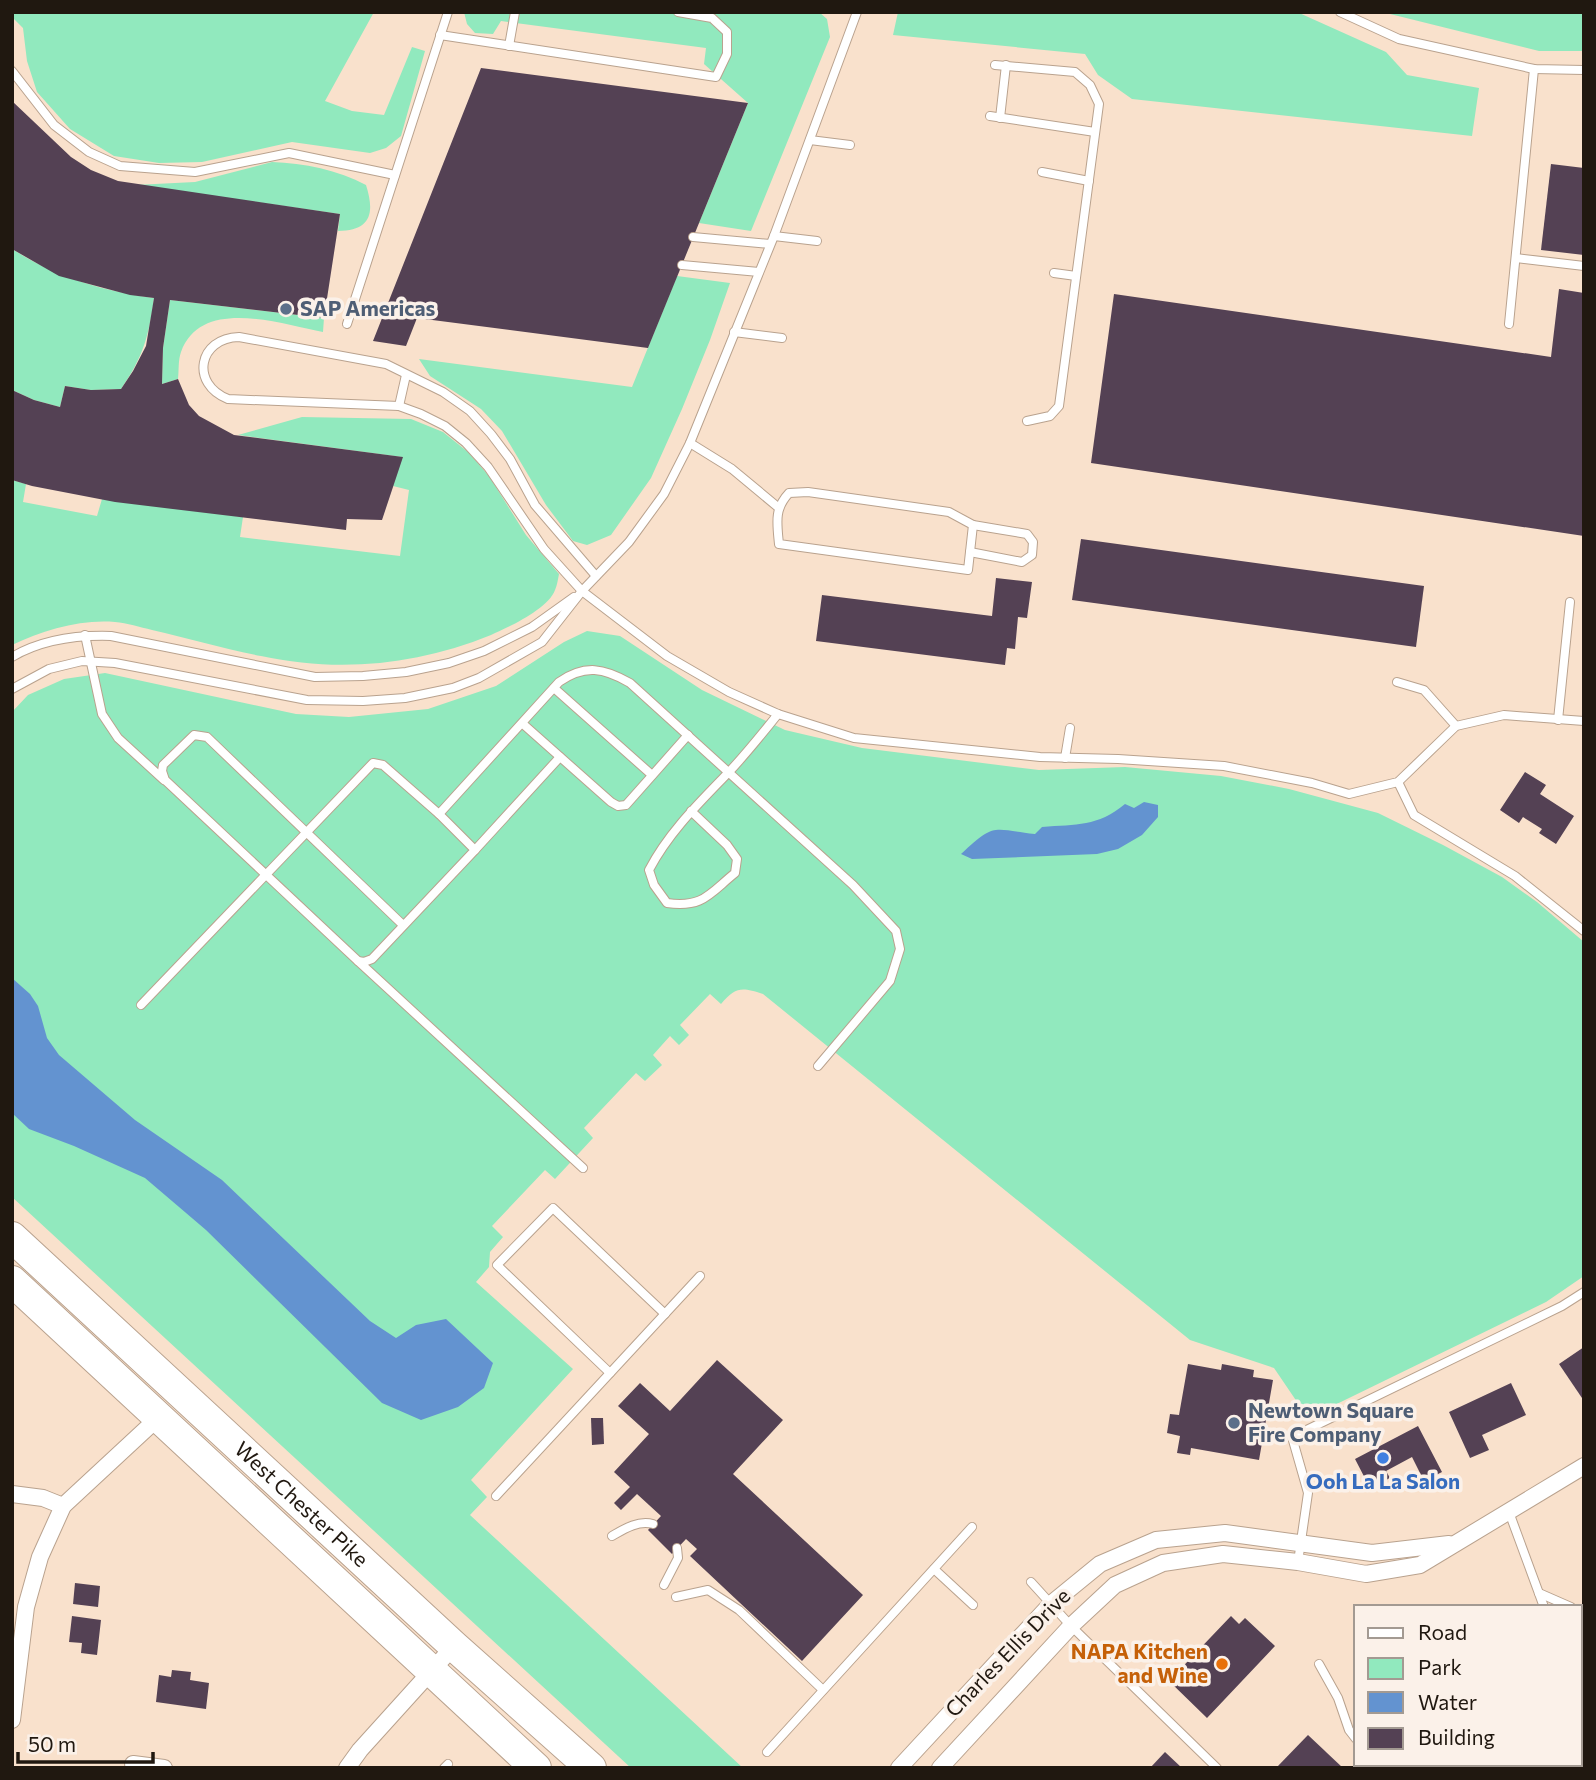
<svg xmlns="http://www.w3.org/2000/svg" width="1596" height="1780" font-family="Commissioner,sans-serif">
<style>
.green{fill:#91e9be}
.water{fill:#6393d0}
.building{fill:#544154}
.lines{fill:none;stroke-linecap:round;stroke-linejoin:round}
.lane-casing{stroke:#b9a28e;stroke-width:10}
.street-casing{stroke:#b9a28e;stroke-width:18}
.highway-casing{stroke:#b9a28e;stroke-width:32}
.lane{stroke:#fff;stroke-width:8}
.street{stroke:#fff;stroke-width:16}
.highway{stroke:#fff;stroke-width:30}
.service-dot{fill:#5c6f8a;stroke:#fbf1e9;stroke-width:2.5}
.shop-dot{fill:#3f7fe0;stroke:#fbf1e9;stroke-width:2.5}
.food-dot{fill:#e8710a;stroke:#fbf1e9;stroke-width:2.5}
.labels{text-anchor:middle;stroke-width:7;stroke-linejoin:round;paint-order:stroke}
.service-label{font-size:21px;font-weight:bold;fill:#4e5e75;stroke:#fbf1e9;text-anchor:start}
.shop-label{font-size:21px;font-weight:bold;fill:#366cbe;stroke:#fbf1e9}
.street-label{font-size:21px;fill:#201810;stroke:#fbf1e9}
.food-label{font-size:21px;font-weight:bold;fill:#c56008;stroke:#fbf1e9;text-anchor:end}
</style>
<rect width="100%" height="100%" fill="#f9e1cc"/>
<g class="green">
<path d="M12 12H374L325 101 352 111 384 115 412 47 425 51 401 136 386 148 370 153 292 142 202 162 159 163 114 156 70 129 37 92 27 61 23 28 12 17Z"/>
<path d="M464 12H819L827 19 830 37 751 231 699 223 748 103 704 64 706 48 501 21 493 34 475 33 467 24Z"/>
<path d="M898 12H1297L1386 52 1407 75 1479 88 1472 136 1132 99 1098 75 1085 54 893 35Z"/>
<path d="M1382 12H1584V51H1539Z"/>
<path d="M272 162C304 163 338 170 366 185 375 213 371 231 338 231L340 214 135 185 195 182Z"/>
<path d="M12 249C56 277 102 291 154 298 149 336 143 357 121 389L91 390 65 386 60 407 34 400 12 390Z"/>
<path d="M677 276 730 283 710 340 682 409 651 478 611 535 587 545 573 541 546 505 502 431 481 409 430 376 419 359 632 387Z"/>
<path d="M170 300 324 318 323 332C281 324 201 296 181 352 178 360 179 371 178 379L162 384 163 348Z"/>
<path d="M302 417 411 419 443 432 468 452 489 476 526 535 559 574C558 579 557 586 555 590 548 609 509 627 491 635 417 665 339 673 261 656 224 649 188 638 152 630 140 627 127 623 115 622 81 619 43 630 12 645V480L26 484 23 502 97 516 102 499 243 517 240 537 400 556 409 490 393 486 402 457 238 435Z"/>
<path d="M587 631 620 636 702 690 785 730 862 748 1039 770 1125 767 1221 776 1289 789 1378 813 1443 845 1502 877 1537 902 1584 942V1276L1546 1302 1308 1418 1274 1368 1190 1340 763 994C741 987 736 987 721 1004L710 994 680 1025 689 1035 679 1045 670 1036 653 1055 662 1065 645 1081 636 1073 584 1128 593 1138 555 1179 545 1170 492 1226 503 1237 490 1252 489 1267 476 1282 573 1369 471 1480 487 1497 470 1515 743 1768H631L12 1197V712L28 695 64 679 105 673 296 714 349 717 428 709 496 686 564 642Z"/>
</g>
<g class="water">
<path d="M1144 802 1158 805V817L1142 835 1118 849 1097 854 972 859 961 854C995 822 992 829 1035 834L1042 827C1077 824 1097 827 1125 804L1134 808Z"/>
<path d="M12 978 30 994 38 1006 47 1038 59 1055 135 1120 222 1180 370 1321 396 1338 416 1325 446 1319 493 1363 484 1388 458 1407 421 1420 382 1403 206 1230 145 1178 74 1146 29 1129 12 1113Z"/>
</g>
<g class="building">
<path d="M481 68 748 103 648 348 417 318 406 346 373 341Z"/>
<path d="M12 101 71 157 91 170 118 181 340 214 324 318 170 300 163 348 162 384 178 379 189 405 199 416 234 435 403 457 382 520 347 519 346 530 115 502 32 486 12 480V390L34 400 60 407 65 386 91 390 121 389 133 371 146 346 154 298 130 295 59 276 12 249Z"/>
<path d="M1551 164 1584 168V255L1541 250Z"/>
<path d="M1559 289 1584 293V536L1091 463 1114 294 1551 357Z"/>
<path d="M1081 539 1424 586 1416 647 1072 600Z"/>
<path d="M996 578 1032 582 1027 618 1018 617 1015 649 1007 648 1005 665 816 641 822 595 992 616Z"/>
<path d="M1525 772 1546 785 1540 794 1574 816 1556 844 1539 833 1542 829 1523 817 1519 823 1500 810Z"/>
<path d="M1584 1347V1401L1559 1364Z"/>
<path d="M717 1360 783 1420 733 1474 863 1595 802 1661 690 1556 697 1549 686 1539 672 1554 648 1530 661 1516 637 1494 621 1510 614 1503 630 1487 614 1472 649 1434 618 1406 640 1383 670 1411Z"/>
<path d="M1188 1364 1221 1370 1222 1364 1254 1370 1253 1377 1273 1380 1259 1460 1191 1448 1190 1455 1177 1453 1180 1436 1167 1433 1170 1414 1179 1415Z"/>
<path d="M1511 1383 1526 1415 1482 1435 1489 1450 1470 1458 1449 1412Z"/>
<path d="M591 1418H603L604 1444 592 1445Z"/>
<path d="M1418 1426 1442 1472 1424 1481 1412 1457 1386 1471 1390 1478 1370 1488 1355 1459Z"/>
<path d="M75 1583 100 1586 98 1607 73 1604Z"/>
<path d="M72 1616 101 1620 97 1655 81 1653 82 1643 69 1642Z"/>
<path d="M1231 1616 1239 1624 1245 1618 1275 1646 1207 1718 1169 1681Z"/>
<path d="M172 1670 191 1672 190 1680 209 1683 206 1709 156 1702 159 1675 171 1677Z"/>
<path d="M1308 1735 1343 1768H1276Z"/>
<path d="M1165 1752 1182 1768H1150Z"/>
<path d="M1383 1764H1531L1523 1768H1375Z"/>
</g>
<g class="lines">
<defs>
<g id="lane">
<path d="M1340 12 1399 39 1534 69 1584 70"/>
<path d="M440 35 716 77 727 54V32L712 18 678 12"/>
<path d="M509 46 515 12"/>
<path d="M995 65 1075 72 1090 85 1099 104 1059 406 1050 416 1027 421"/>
<path d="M12 71 54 125 89 152 120 166 195 172 289 153 395 175"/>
<path d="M990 116 1095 132"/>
<path d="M1000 118 1006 65"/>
<path d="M810 140 850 145"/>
<path d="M1042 172 1089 181"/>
<path d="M774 236 817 241"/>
<path d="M693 237 770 244"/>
<path d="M1516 258 1584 266"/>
<path d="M682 265 759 272"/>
<path d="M1054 273 1076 276"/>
<path d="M347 324 448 12"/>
<path d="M1509 324 1534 69"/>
<path d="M734 332 782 338"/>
<path d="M399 406 406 375"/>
<path d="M690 443 732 469 779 508"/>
<path d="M808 492 949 512 973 525 968 570 779 544C777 523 774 509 789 493Z"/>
<path d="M970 552 1022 562 1032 555 1033 542 1027 534 973 525"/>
<path d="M596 576 535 505 510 459 491 434 470 411 443 392 386 364 239 337C198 338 190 384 228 399L399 406 421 414 445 426 466 443 488 467 544 549 582 591 667 656 729 692 778 714 854 738 1040 757 1118 759 1224 766 1312 783 1349 794 1398 782 1456 726 1504 715 1584 721"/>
<path d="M85 635 102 714 118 738 164 780"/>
<path d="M12 657C41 640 78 635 111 636L315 677 363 676 406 672 449 663 484 651 532 627 574 597"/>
<path d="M1397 682 1424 690 1456 726"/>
<path d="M554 688 652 775"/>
<path d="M12 689 49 669 82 661 115 663 307 700 363 701 405 698 453 688 479 678 542 642 582 591 629 542 664 494 690 443 774 236 857 12"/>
<path d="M1558 720 1570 602"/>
<path d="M523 724 611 802 618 806 626 805 688 735"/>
<path d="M1065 758 1070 728"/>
<path d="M1398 782 1414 815 1515 876 1584 931"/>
<path d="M691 811 727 845 737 859 735 873C709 894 703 908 667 903L654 885 649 870C669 832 699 803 728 773 746 754 762 734 778 714"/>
<path d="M475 850 560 757"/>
<path d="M403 925 207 737 194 735 163 765 162 771 165 780 358 961 364 962 372 959 475 850 439 814"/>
<path d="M358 961 583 1168"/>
<path d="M141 1005 373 763 383 765 439 814 559 682C585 664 604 668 630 683L853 885 896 931 900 949 890 981 818 1066"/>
<path d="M610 1373 497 1265 553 1208 665 1314"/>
<path d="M496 1496 700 1276"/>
<path d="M1509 1512 1544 1607"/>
<path d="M612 1536C624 1529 638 1520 653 1524"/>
<path d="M1298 1562 1308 1493 1292 1437 1562 1306 1584 1292"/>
<path d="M934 1569 973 1605"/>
<path d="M1031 1582 1071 1626 1217 1768"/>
<path d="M664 1585 678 1558 677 1548"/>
<path d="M1539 1593 1571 1607"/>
<path d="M676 1597 708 1590 739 1610 823 1690"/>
<path d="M1580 1622 1584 1628"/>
<path d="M1319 1664 1338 1698 1349 1730 1356 1739"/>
<path d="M1580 1706 1584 1716"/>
<path d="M767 1752 972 1527"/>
<path d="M444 1768 448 1764"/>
</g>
<g id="street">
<path d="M12 1494 43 1498 63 1506"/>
<path d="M12 1720 26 1607 40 1557 63 1506 159 1417"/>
<path d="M133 1764 164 1768"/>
<path d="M347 1768 360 1750 454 1646"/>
<path d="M899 1768 1051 1604 1100 1564 1156 1540 1225 1533 1372 1553 1449 1544"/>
<path d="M940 1768 1071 1626 1115 1585 1163 1563 1223 1554 1298 1562 1366 1574 1420 1565 1584 1466"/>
</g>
<g id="highway">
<path id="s1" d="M12 1237 454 1646 591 1768"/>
<path d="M12 1281 536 1768"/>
</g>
</defs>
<use href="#lane" class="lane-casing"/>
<use href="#street" class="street-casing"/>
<use href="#highway" class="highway-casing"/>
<use href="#lane" class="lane"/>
<use href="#street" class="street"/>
<use href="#highway" class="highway"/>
</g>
<g class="service-dot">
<circle cx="286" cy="309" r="7"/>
<circle cx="1234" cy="1423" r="7"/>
</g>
<circle class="shop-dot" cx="1383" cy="1458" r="7"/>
<circle class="food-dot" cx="1222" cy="1664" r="7"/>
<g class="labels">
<g class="service-label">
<text x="300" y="316">SAP Americas</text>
<text x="1248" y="1418">Newtown Square<tspan x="1248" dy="24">Fire Company</tspan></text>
</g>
<g class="shop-label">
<text x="1383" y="1489">Ooh La La Salon</text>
</g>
<g class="street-label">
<text dy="7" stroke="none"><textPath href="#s1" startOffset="394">West Chester Pike</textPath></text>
<text transform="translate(1008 1653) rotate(-46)" y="7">Charles Ellis Drive</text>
</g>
<g class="food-label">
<text x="1208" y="1659">NAPA Kitchen<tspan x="1208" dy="24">and Wine</tspan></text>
</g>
</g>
<rect width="1596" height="1780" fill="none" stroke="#201810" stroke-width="28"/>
<rect x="1354" y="1605" width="228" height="161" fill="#fbf1e9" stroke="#a39a92" stroke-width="2"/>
<rect x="1368" y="1628" width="35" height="10" fill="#ffffff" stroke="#a39a92" stroke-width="2"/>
<text x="1418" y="1640" font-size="21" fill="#201810">Road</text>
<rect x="1368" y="1658" width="35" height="21" fill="#91e9be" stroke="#a39a92" stroke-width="2"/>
<text x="1418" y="1675" font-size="21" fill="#201810">Park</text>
<rect x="1368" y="1692" width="35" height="21" fill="#6393d0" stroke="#a39a92" stroke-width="2"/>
<text x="1418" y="1710" font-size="21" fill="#201810">Water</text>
<rect x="1368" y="1728" width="35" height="21" fill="#544154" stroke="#a39a92" stroke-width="2"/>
<text x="1418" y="1745" font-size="21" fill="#201810">Building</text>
<path d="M18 1752v10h135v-10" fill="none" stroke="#201810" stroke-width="3.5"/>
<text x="28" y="1752" font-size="21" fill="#201810" stroke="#fbf1e9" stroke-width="5" paint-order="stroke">50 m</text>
</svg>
